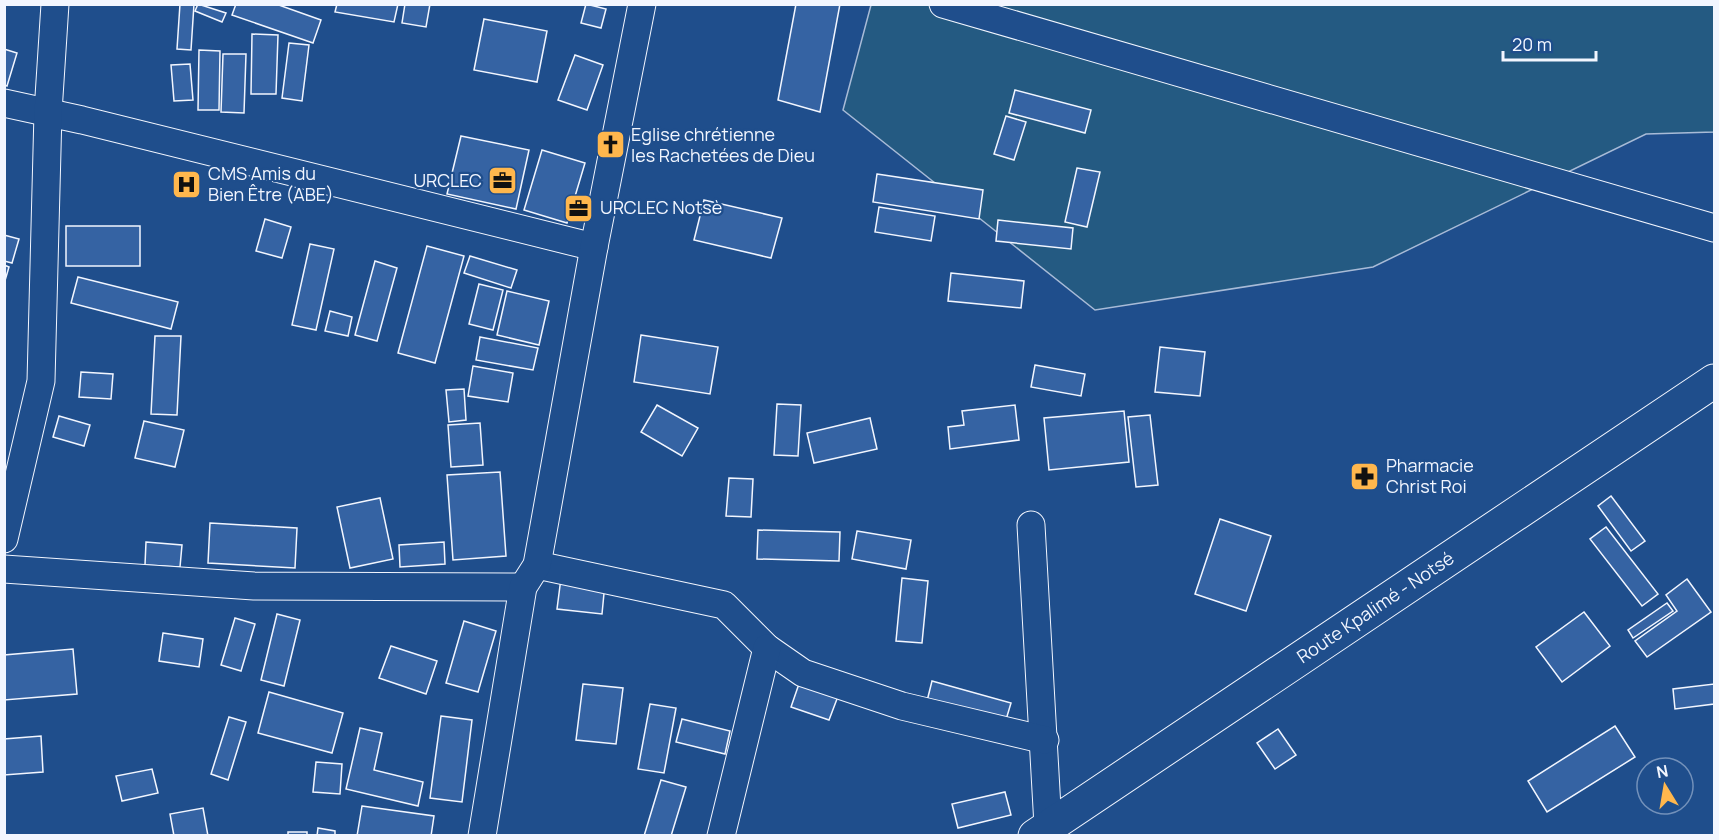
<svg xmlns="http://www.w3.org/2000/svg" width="1719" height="840" font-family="Manrope,sans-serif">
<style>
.green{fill:#245a82;stroke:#a8bbd7;stroke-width:1.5}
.building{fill:#3563a3;stroke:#f2f6ff;stroke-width:1.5}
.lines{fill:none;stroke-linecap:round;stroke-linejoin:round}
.minor-casing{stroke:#f2f6ff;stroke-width:29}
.secondary-casing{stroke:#f2f6ff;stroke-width:35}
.minor{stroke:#1f4e8c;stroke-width:27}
.secondary{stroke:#1f4e8c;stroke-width:33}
.labels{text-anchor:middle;stroke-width:4.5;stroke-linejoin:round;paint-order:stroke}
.poi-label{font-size:18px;fill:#f2f6ff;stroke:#1f4e8c;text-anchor:start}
.street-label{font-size:18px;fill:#f2f6ff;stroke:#1f4e8c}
</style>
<rect width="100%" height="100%" fill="#1f4e8c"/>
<path class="green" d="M871 5H1714V132L1646 134 1373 267 1095 310 843 110Z"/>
<g class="building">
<path d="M180 4H194L191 50 177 49Z"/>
<path d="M198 4 226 13 222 22 195 11Z"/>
<path d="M236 4H276L321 20 313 43 232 15Z"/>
<path d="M337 4H398L394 22 335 12Z"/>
<path d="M405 4H430L426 27 402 23Z"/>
<path d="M586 4 606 9 601 28 581 23Z"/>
<path d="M796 4H840L820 112 778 100Z"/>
<path d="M484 19 547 31 537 82 474 70Z"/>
<path d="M252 34 278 35 276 94H251Z"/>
<path d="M289 43 309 45 302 101 282 98Z"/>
<path d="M4 49 17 53 7 86 4 85Z"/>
<path d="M199 50 220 51 219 110H198Z"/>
<path d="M223 54H246L244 113 221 112Z"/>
<path d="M575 55 603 65 587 110 558 100Z"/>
<path d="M190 64 193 100 174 101 171 65Z"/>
<path d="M1015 90 1091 110 1085 133 1009 113Z"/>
<path d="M1006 116 1026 122 1014 160 994 154Z"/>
<path d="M461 136 529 150 516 209 447 194Z"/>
<path d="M542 150 585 163 567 223 524 210Z"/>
<path d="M1077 168 1100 172 1087 227 1065 222Z"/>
<path d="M877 174 983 190 979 219 873 202Z"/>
<path d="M704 200 782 218 771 258 694 240Z"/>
<path d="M879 207 935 216 931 241 875 232Z"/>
<path d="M265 219 291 227 282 258 256 251Z"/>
<path d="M998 220 1073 228 1071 249 996 241Z"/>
<rect x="66" y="226" width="74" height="40"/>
<path d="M4 235 19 239 12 263 4 261Z"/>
<path d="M310 244 334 249 316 330 292 325Z"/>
<path d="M427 246 464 256 435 363 398 353Z"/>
<path d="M470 256 517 270 511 288 464 273Z"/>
<path d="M375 261 397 268 377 341 355 335Z"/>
<path d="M4 265 9 267 4 284Z"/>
<path d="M951 273 1024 281 1021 308 948 301Z"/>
<path d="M78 277 178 302 171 329 71 303Z"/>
<path d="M479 284 503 290 493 330 469 324Z"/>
<path d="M507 291 549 301 539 345 497 335Z"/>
<path d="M330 311 352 317 348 336 325 331Z"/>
<path d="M641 335 718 347 710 394 634 382Z"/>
<path d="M155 336H181L177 415 151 414Z"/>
<path d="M480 337 538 348 533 370 476 360Z"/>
<path d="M1160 347 1205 352 1200 396 1155 392Z"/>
<path d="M1035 365 1085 374 1081 396 1031 387Z"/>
<path d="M473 366 513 373 508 402 468 396Z"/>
<path d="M81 372 113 374 111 399 79 397Z"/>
<path d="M464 389 466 420 449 422 446 390Z"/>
<path d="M777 404 801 405 798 456 774 455Z"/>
<path d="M657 405 698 428 682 456 641 432Z"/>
<path d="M1015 405 1019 440 950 449 948 427 964 425 962 411Z"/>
<path d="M1124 411 1129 462 1049 470 1044 418Z"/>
<path d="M1150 415 1158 485 1136 487 1128 417Z"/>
<path d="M59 416 90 425 84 446 53 437Z"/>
<path d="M870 418 877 449 814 463 807 433Z"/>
<path d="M144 421 184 430 175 467 135 458Z"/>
<path d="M480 423 483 465 451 467 448 425Z"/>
<path d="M500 472 506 556 453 560 447 475Z"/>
<path d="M729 478 753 479 751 517 726 516Z"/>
<path d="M1611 496 1645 541 1631 551 1598 506Z"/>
<path d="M380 498 393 559 350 568 337 507Z"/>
<path d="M1220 519 1271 536 1246 611 1195 594Z"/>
<path d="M210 523 297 528 295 568 208 563Z"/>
<path d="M1606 527 1658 594 1642 606 1590 539Z"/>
<path d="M758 530 840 532 839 561 757 559Z"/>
<path d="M857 531 911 540 906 569 852 559Z"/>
<path d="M146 542 182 545 180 567 145 565Z"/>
<path d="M444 542 445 564 400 567 399 545Z"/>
<path d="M561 578 605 583 602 614 557 609Z"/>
<path d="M902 578 928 581 922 643 896 641Z"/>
<path d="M1687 579 1711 612 1647 657 1635 641 1677 611 1666 595Z"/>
<path d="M1667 603 1673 611 1633 638 1628 630Z"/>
<path d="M1584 612 1610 646 1562 682 1536 647Z"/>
<path d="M277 614 300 620 284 686 261 680Z"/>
<path d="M235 618 255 624 241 671 221 665Z"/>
<path d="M464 621 496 631 478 692 446 683Z"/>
<path d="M163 633 203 639 199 667 159 661Z"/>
<path d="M391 646 437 661 426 694 379 678Z"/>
<path d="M73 649 77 694 4 700V655Z"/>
<path d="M801 678 840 691 829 720 791 707Z"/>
<path d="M932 681 1011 703 1005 723 927 701Z"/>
<path d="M583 684 623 688 616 744 576 740Z"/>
<path d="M1714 684V704L1675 709 1673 689Z"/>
<path d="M269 692 343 713 332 753 258 733Z"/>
<path d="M650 704 676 708 664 773 638 769Z"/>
<path d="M441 716 472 720 462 802 430 798Z"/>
<path d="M229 717 246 722 228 780 211 774Z"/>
<path d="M682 719 730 731 725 754 676 742Z"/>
<path d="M1615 726 1635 757 1547 812 1528 781Z"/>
<path d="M360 728 382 733 374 770 423 782 418 806 346 789Z"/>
<path d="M1278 729 1296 755 1275 769 1257 743Z"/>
<path d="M41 736 43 772 4 775V739Z"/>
<path d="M316 762 342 764 340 794 313 792Z"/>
<path d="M152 769 158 793 122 801 116 776Z"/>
<path d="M661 780 686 787 671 836H644Z"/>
<path d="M1005 792 1011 815 958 828 952 804Z"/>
<path d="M362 806 434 816 431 836H357Z"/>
<path d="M203 808 208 836H174L170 814Z"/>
<path d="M318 828 335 831V836H317Z"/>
<rect x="288" y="832" width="19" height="4"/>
</g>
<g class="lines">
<defs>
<g id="minor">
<path d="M943 4 1714 228"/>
<path d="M4 103 82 120 594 247"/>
<path d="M1031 525 1048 826"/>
<path d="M4 539 41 381 48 112 55 4"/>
<path d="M537 565 724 605 767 648 803 673 902 706 1045 740"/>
<path d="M4 569 254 586 523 587"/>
<path d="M482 836 523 587 537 565 594 247 642 4"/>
<path d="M721 836 767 648"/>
</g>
<g id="secondary">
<path id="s1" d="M1035 836 1714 381"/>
</g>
</defs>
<use href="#minor" class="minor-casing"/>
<use href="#secondary" class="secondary-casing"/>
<use href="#minor" class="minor"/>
<use href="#secondary" class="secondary"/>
</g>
<defs>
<symbol id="church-square" viewBox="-11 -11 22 22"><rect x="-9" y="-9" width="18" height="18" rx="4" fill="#ffb74d" stroke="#1f4e8c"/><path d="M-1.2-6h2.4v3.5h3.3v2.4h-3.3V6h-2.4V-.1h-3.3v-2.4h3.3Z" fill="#111"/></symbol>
<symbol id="office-square" viewBox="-11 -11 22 22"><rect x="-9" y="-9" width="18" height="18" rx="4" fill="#ffb74d" stroke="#1f4e8c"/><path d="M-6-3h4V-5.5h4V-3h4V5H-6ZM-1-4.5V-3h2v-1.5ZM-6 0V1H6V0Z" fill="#111"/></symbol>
<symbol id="hospital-square" viewBox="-11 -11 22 22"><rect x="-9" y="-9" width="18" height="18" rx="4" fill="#ffb74d" stroke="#1f4e8c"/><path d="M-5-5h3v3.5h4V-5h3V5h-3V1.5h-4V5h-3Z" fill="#111"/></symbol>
<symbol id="pharmacy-square" viewBox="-11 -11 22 22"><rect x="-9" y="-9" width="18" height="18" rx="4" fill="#ffb74d" stroke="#1f4e8c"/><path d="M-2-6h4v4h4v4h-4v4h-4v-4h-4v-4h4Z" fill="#111"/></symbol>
</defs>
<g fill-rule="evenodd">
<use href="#church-square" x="594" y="128" width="33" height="33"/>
<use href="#office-square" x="486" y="164" width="33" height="33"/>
<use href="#hospital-square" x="170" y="168" width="33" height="33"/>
<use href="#office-square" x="562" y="192" width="33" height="33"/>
<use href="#pharmacy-square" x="1348" y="460" width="33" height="33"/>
</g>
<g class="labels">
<g class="poi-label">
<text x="631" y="141">Eglise chrétienne<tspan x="631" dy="21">les Rachetées de Dieu</tspan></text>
<text x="208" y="180">CMS Amis du<tspan x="208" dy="21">Bien Être (ABE)</tspan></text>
<text x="482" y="187" text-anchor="end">URCLEC</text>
<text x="600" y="214">URCLEC Notsè</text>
<text x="1386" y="472">Pharmacie<tspan x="1386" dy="21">Christ Roi</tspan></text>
</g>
<g class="street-label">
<text dy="6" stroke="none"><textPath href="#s1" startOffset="410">Route Kpalimé - Notsé</textPath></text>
</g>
</g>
<rect width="1719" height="840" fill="none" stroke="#f2f6ff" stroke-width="12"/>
<g transform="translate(1665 786) rotate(349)"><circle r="28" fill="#1f4e8c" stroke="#7391ba" stroke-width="1.5"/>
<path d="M0-4.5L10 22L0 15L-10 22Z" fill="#ffb74d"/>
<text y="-9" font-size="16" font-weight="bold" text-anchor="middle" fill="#f2f6ff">N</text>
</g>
<path d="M1503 51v9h93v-9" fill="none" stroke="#f2f6ff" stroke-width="3"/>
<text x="1512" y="51" font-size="18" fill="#f2f6ff" stroke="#1f4e8c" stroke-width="4.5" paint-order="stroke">20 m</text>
</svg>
